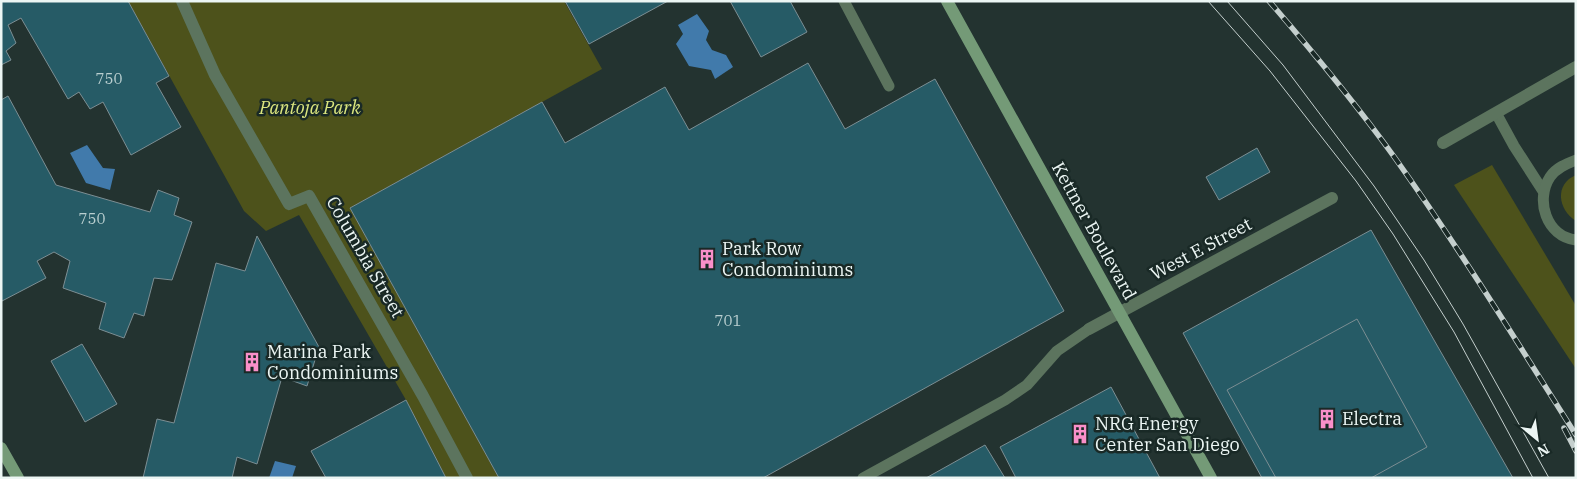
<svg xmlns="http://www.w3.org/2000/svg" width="1577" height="479" font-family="'IBM Plex Serif',serif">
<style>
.green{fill:#4d521b}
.water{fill:#417aab}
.building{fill:#265b66;stroke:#7c8e93}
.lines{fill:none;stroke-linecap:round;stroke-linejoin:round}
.lane{stroke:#5c745e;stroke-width:11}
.street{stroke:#5c745e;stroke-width:12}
.secondary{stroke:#749a77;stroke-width:12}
.tram{stroke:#c4cfcd;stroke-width:1}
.rail-casing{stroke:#c4cfcd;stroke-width:5.5}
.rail{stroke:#192926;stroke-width:4;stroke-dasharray:11;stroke-linecap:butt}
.labels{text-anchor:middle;stroke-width:5;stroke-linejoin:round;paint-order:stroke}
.number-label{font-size:15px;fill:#bacfd0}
.park-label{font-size:18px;font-style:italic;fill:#dce77f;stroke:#192926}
.street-label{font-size:18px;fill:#ecf6f4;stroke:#192926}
.poi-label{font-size:18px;fill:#ecf6f4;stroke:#192926;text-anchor:start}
</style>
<rect width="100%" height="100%" fill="#233330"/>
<g class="green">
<path d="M128 1H564L602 69 350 208 499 478H446L406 400 299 215 266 231 244 211Z"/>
<path d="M1492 165 1576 306V369L1454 185Z"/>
<path d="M1576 175V221C1558 210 1554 184 1576 175Z"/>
</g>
<g class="water">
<path d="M697 14 709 31 706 40 712 50 726 55 733 67 715 79 711 70 689 66 676 44 683 34 678 25Z"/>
<path d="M87 145 103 168 115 169 110 190 86 183 70 153Z"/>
<path d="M275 461 296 466 292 478H269Z"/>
</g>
<g class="building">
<path d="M1 1H128L169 76 156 83 181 127 131 155 103 102 90 109 79 92 68 99 21 18 8 25 16 43 6 51 11 60 1 65Z"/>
<path d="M565 1H668L589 44Z"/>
<path d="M730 1H790L807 32 761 57Z"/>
<path d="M808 63 845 129 935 79 1064 311 763 478H499L350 208 542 102 565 143 665 87 689 130Z"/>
<path d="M8 96 56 185 150 212 158 190 179 198 174 215 192 222 172 280 154 278 144 316 134 313 124 338 99 329 106 303 63 288 70 261 54 252 37 261 46 278 2 301 1 299V100Z"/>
<path d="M1257 148 1270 172 1219 200 1206 177Z"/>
<path d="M1371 230 1513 478H1262L1183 333Z"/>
<path d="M257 236 319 347 307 386 282 377 257 464 237 457 232 478H143L157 419 174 423 216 263 245 271Z"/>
<path d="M1357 319 1427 447 1371 478H1276L1227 390Z"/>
<path d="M82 344 117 404 85 422 51 361Z"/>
<path d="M1111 387 1160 478H1016L1000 447Z"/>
<path d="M406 400 446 478H326L311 451Z"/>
<path d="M985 445 1005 478H926Z"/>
</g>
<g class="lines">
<g class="lane">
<path d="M844 1 889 86"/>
<path d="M1496 113 1514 146 1543 191"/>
<path d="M1576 160C1566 164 1556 168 1550 177 1535 200 1546 236 1576 240"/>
<path d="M863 478 1005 400 1027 385 1057 351 1089 329"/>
</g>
<g class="street">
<path d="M182 1 215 75 289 204 309 196 423 396 467 478"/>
<path d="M1443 143 1576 67"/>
<path d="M1089 329 1332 198"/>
</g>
<g class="secondary">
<path d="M947 1 1211 478"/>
<path d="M1 448 18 478"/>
</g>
<g class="tram">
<path d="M1208 1 1270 71 1356 181 1393 234 1454 332 1533 478"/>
<path d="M1227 1 1283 65 1374 186 1424 260 1463 324 1549 478"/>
</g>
<defs>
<g id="rail">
<path d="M1269 1C1313 52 1356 104 1395 158 1459 248 1517 342 1576 435"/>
<path d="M1564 428 1576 451"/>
</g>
</defs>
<use href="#rail" class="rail-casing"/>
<use href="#rail" class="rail"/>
</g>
<defs>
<symbol id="building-bare" viewBox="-9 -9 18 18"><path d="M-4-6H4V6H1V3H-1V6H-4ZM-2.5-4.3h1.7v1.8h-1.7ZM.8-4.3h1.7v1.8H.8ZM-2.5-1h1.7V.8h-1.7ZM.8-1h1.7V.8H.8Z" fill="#f98fc9" stroke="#192926" stroke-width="2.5" paint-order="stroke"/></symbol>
</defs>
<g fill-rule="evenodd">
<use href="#building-bare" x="693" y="245" width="28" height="28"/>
<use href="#building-bare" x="238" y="348" width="28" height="28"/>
<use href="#building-bare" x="1313" y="405" width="28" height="28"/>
<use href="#building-bare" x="1066" y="420" width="28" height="28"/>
</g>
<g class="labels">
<g class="number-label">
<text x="109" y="84">750</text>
<text x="92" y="224">750</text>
<text x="728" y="326">701</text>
</g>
<g class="park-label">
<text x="310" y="114">Pantoja Park</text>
</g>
<g class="street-label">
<text transform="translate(1094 231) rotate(61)" y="6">Kettner Boulevard</text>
<text transform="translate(1201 249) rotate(-28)" y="6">West E Street</text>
<text transform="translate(365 257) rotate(60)" y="6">Columbia Street</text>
</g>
<g class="poi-label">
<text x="722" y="255">Park Row<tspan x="722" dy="21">Condominiums</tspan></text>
<text x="267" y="358">Marina Park<tspan x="267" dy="21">Condominiums</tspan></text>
<text x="1342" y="425">Electra</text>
<text x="1095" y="430">NRG Energy<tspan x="1095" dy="21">Center San Diego</tspan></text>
</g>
</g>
<rect width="1577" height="479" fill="none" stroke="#ecf6f4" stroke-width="5"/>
<g transform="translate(1537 439) rotate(151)" stroke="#192926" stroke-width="4" paint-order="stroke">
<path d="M0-4L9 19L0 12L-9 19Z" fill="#ecf6f4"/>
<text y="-8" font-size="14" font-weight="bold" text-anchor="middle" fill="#ecf6f4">N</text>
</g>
</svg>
